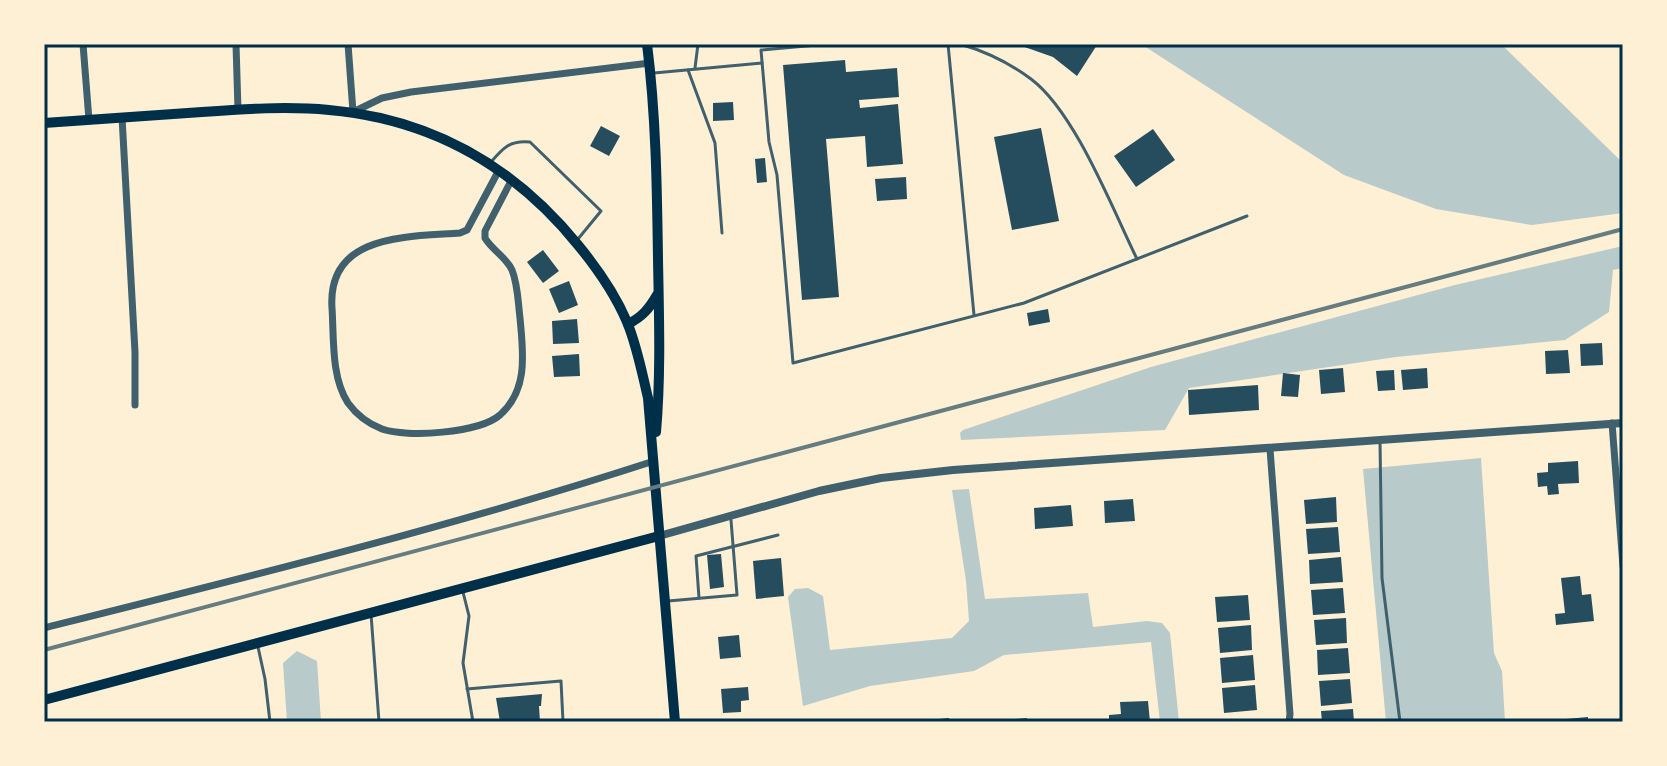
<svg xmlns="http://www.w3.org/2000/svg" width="1667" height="766" font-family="Karla,sans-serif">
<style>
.green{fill:#b9caca}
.building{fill:#264d5e}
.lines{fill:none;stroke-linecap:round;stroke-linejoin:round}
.service{stroke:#3f606c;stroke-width:3}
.minor{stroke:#3f606c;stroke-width:7}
.tertiary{stroke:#3f606c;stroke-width:8}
.secondary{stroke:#003049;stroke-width:10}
.rail{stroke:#657d81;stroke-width:4}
.neatline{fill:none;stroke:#003049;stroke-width:3}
</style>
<rect width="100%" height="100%" fill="#fdf0d5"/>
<g class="green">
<path d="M1141 44H1501L1623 163V213L1532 225 1436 209 1344 175Z"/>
<path d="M1623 246V268L1613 270 1609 312 1565 340 1396 357 1189 388 1165 430 961 440 960 433 963 430 1151 367 1455 285Z"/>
<path d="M1481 458 1494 653 1502 671 1505 722H1481L1480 720 1386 722 1363 469Z"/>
<path d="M969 489 985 599 1088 593 1093 627 1147 621 1162 623 1170 633 1179 722H1160L1151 642 1004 655 974 671 870 686 803 706 788 597 795 589 808 588 823 596 830 650 952 638 969 621 966 581 952 490Z"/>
<path d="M297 651 317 661 321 722H287L283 663Z"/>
</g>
<g class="building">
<path d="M1016 44H1095L1097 45 1077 76 1053 57Z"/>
<path d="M845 60 846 72 897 68 899 97 859 100 860 108 898 104 903 164 867 167 865 136 826 139 839 297 802 300 783 65Z"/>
<path d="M733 102 734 120 713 121V103Z"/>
<path d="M601 126 620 136 609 156 590 146Z"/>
<path d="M1041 128 1059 221 1012 230 994 137Z"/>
<path d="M1153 129 1175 160 1136 187 1114 156Z"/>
<path d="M765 158 767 182 757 183 755 159Z"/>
<path d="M906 177 907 199 877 201 875 179Z"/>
<path d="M543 250 559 271 543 283 527 262Z"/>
<path d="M569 281 578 305 559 313 549 289Z"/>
<path d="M1048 309 1050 322 1029 326 1027 313Z"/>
<path d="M577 319 579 343 553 344 552 321Z"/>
<path d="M1602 343 1603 365 1581 366 1580 344Z"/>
<path d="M1568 350 1570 373 1546 374 1545 351Z"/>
<path d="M579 354 580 376 554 377 552 356Z"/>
<path d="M1343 368 1345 392 1321 394 1319 370Z"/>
<path d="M1427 368 1428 388 1403 390 1401 370Z"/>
<path d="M1394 370 1395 390 1378 391 1376 371Z"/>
<path d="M1283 373 1300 375 1298 397 1281 396Z"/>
<path d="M1258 385 1259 410 1189 415 1188 390Z"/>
<path d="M1578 461 1579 483 1558 484 1559 494 1548 495 1547 486 1538 487 1537 473 1548 472V463Z"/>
<path d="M1336 497 1337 522 1306 524 1304 500Z"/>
<path d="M1133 499 1135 521 1105 523 1104 501Z"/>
<path d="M1071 505 1073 526 1035 529 1034 508Z"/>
<path d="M1338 527 1340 552 1308 554 1306 529Z"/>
<path d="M721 554 724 587 710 589 707 555Z"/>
<path d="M1341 557 1343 582 1310 584 1309 560Z"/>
<path d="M781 558 784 596 756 599 753 561Z"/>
<path d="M1580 576 1582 595 1591 594 1594 621 1556 625 1555 614 1565 613 1561 578Z"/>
<path d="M1343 588 1345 613 1313 615 1311 590Z"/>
<path d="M1248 595 1250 620 1217 622 1215 597Z"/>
<path d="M1346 618 1347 643 1316 645 1314 620Z"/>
<path d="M1251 625 1252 650 1220 653 1218 628Z"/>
<path d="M739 635 741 657 720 659 718 637Z"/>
<path d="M1348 648 1350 673 1318 675 1317 650Z"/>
<path d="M1253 655 1255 680 1222 683 1220 658Z"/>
<path d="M1350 679 1352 703 1321 706 1319 681Z"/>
<path d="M1255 685 1257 710 1224 713 1222 688Z"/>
<path d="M748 687 749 700 741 701V712L723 713 721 689Z"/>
<path d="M542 694 541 706H539L540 722H500L496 698Z"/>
<path d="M1148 701 1150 722H1109V715L1121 714 1120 702Z"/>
<path d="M1353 709 1354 722H1322L1321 711Z"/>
<path d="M1588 717V722H1566V719Z"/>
<path d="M949 718V722H928V720Z"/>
<path d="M1027 718V722H1005V720Z"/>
</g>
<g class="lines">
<g class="service">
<path d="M828 44 761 50 769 142 777 175 793 363 1024 303 1247 216"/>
<path d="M948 44 974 315"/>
<path d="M960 44C984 51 1011 64 1031 79 1075 112 1112 208 1137 259"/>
<path d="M695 68 698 44"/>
<path d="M688 70 715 143 722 233"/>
<path d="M654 73 762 63"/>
<path d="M491 162C503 148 510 140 530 142L601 211 578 239"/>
<path d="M1380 441 1382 578 1400 722"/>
<path d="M463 592 469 616 463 663 473 722"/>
<path d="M699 598 696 556 778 535"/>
<path d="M668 601 737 595 731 520"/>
<path d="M371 614 379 722"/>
<path d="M258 647 265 679 270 722"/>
<path d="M467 689 561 681 563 722"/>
</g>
<g class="minor">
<path d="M83 44 89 120"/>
<path d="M236 44 238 110"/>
<path d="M348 44 353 112 382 98 411 92 650 63"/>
<path d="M122 117 135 352V405"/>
<path d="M499 170 467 230 460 233C409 237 327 233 332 308 334 338 331 377 348 403 356 414 369 424 382 429 407 438 479 433 500 415 529 389 523 352 520 318 518 302 518 285 512 270 506 257 492 250 485 238V231L512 179"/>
<path d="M1612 423 1623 566"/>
<path d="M1270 449 1290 714 1289 722"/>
<path d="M44 628C248 577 454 526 654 461"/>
</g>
<path class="tertiary" d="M659 536 819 491 881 478 953 470 1623 423"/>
<g class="secondary">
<path d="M647 44C656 115 657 188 658 259 659 317 661 374 656 432"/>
<path d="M44 123C97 119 149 116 202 112 244 109 287 106 329 110 431 119 514 166 578 245 597 268 615 294 627 322 637 346 642 373 648 398L675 722"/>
<path d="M628 324C642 317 649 309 657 295"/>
<path d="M44 700 659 536"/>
</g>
<path class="rail" d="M44 650 1623 229"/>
</g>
<rect width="1667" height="766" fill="none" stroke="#fdf0d5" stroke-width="92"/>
<rect x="46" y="46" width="1575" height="674" class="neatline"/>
</svg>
